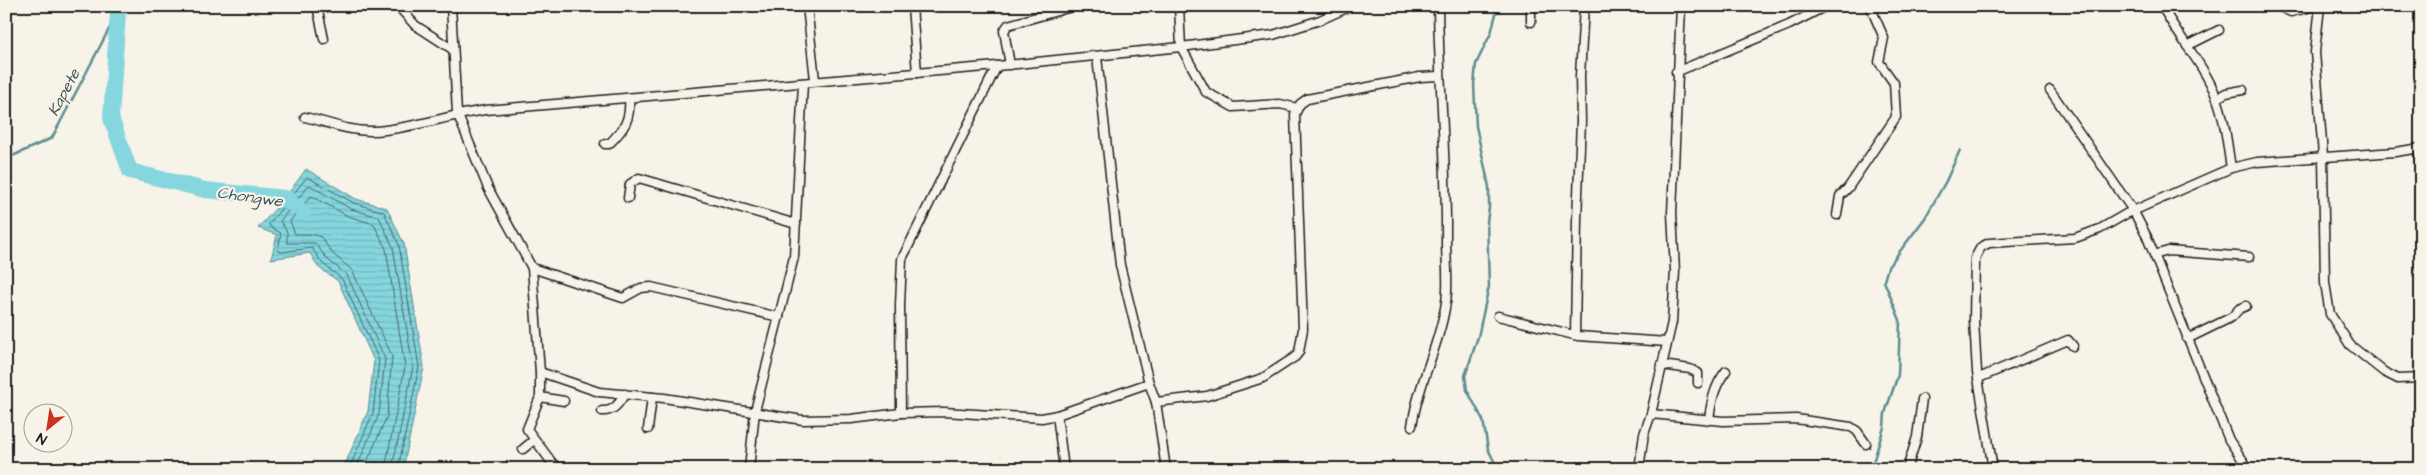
<svg xmlns="http://www.w3.org/2000/svg" width="2427" height="475" font-family="'Architects Daughter',sans-serif">
<style>
.water{fill:url(#water-rules);stroke:#5b8c90}
.lines{fill:none;stroke-linecap:round;stroke-linejoin:round}
.shore{stroke:#46666a;stroke-width:1}
.stream{stroke:#5b8c90;stroke-width:2.5}
.river{stroke:#85d6de;stroke-width:16}
.street-casing{stroke:#1c1c1c;stroke-width:11}
.street{stroke:#f7f3e8;stroke-width:8}
.labels{text-anchor:middle;stroke-width:4.5;stroke-linejoin:round;paint-order:stroke}
.water-label{font-size:16px;font-style:italic;fill:#3c5456;stroke:#f7f3e8}
</style>
<defs>
<pattern id="water-rules" width="6" height="5" patternUnits="userSpaceOnUse" patternTransform="scale(1.25)"><rect width="6" height="5" fill="#85d6de"/><path d="M0 2.5h6" fill="none" stroke="#72b7be"/></pattern>
</defs>
<rect width="100%" height="100%" fill="#f7f3e8"/>
<filter id="ink" filterUnits="userSpaceOnUse"><feTurbulence type="fractalNoise" baseFrequency=".02" numOctaves="2"/><feDisplacementMap in="SourceGraphic" scale="10" xChannelSelector="R" yChannelSelector="G"/><feConvolveMatrix kernelMatrix="1 2 1 2 8 2 1 2 1" color-interpolation-filters="sRGB"/></filter>
<g filter="url(#ink)">
<path class="water" d="M306 169 356 199 387 208 404 244 424 367 403 469H343L368 411 374 361 338 281 318 267 310 253 271 259 277 235 258 228 285 198Z"/>
<g class="lines">
<g class="shore">
<path d="M349 469 373 413 379 360 342 279 322 263 312 248 281 252 278 250 281 233 270 227 269 224 307 177 354 203 384 212 399 245 419 367 398 469"/>
<path d="M356 469 379 414 385 359 347 275 327 259 315 243H287V232L280 221 309 185 351 209 379 217 393 247 413 367 392 469"/>
<path d="M364 469 387 416 392 356 352 270 333 254 321 237 311 234H295L290 221 311 196 348 216 374 224 386 249 405 367 385 469"/>
</g>
<g class="stream">
<path d="M6 159 52 138 118 12"/>
<path d="M1498 469 1488 449 1483 420 1467 390 1465 376 1478 337 1489 286 1487 221 1489 208V187L1476 126 1474 85 1476 64 1491 33 1498 6"/>
<path d="M1871 469 1884 427 1885 413 1898 375 1900 320 1884 281 1888 267 1925 218 1946 181 1960 150"/>
</g>
<path class="river" d="M121 6 118 12 111 118 130 171 205 190 285 198 303 212"/>
<defs>
<g id="street">
<path d="M317 6 324 39"/>
<path d="M398 6 415 25 452 49"/>
<path d="M451 6 457 113 488 188 532 268 540 372V397L527 429 553 464 561 469"/>
<path d="M807 6 815 80"/>
<path d="M912 6 917 73"/>
<path d="M1179 6 1181 47 1206 92 1233 107 1280 104 1297 108"/>
<path d="M2162 6C2178 37 2203 63 2216 96 2225 119 2227 143 2231 168"/>
<path d="M2320 6 2315 52 2323 156 2325 283 2330 314 2350 345 2384 372 2398 379 2421 378"/>
<path d="M2282 8 2291 12 2316 6"/>
<path d="M1531 22V6"/>
<path d="M2187 46 2219 30"/>
<path d="M1097 57 1120 265 1149 383 1156 402"/>
<path d="M1010 65 1004 31 1008 25 1075 6"/>
<path d="M1676 72 1789 25 1826 6"/>
<path d="M2050 90 2134 212 2147 237 2229 440 2249 469"/>
<path d="M2217 98 2226 93 2243 90"/>
<path d="M305 117C327 122 350 132 373 131 411 129 448 115 486 110L997 66 1181 47 1273 35 1320 20 1351 6"/>
<path d="M605 144H609C624 129 631 120 629 98"/>
<path d="M2418 148 2421 168"/>
<path d="M628 198 630 184 639 178 796 224"/>
<path d="M1837 215 1840 196 1848 188 1896 117 1894 83 1879 62 1884 38 1870 6"/>
<path d="M2154 255 2168 251 2249 257"/>
<path d="M532 268 623 298 641 288 651 287 779 317"/>
<path d="M1498 316 1578 336 1667 342"/>
<path d="M1575 335 1577 219 1581 121 1580 76 1584 6"/>
<path d="M2187 339 2232 317 2239 309 2246 306"/>
<path d="M1662 365 1690 369 1698 373V383"/>
<path d="M540 372 599 392 664 398 803 420 851 419 901 413 944 412 1042 418 1057 415 1149 383"/>
<path d="M1979 378 2068 340 2073 346"/>
<path d="M540 397 564 401"/>
<path d="M602 411C614 412 619 403 625 394"/>
<path d="M901 413 900 305 902 259 997 66"/>
<path d="M1651 414 1723 421 1796 419 1851 427 1857 431 1866 444"/>
<path d="M1057 415 1064 469"/>
<path d="M1709 420C1711 403 1714 386 1726 371"/>
<path d="M1412 426C1418 383 1440 345 1446 302 1449 283 1446 261 1446 241 1447 163 1439 85 1438 6"/>
<path d="M648 429 652 397"/>
<path d="M523 449 534 440"/>
<path d="M749 469 755 411 794 257 803 83"/>
<path d="M1166 469 1156 402 1207 396 1263 378 1295 357 1299 352 1303 329 1295 114 1300 104 1307 99 1420 77 1439 76"/>
<path d="M1639 469 1644 434 1651 414 1672 322 1675 271 1672 213 1681 6"/>
<path d="M1907 469 1917 437 1922 399"/>
<path d="M1993 469 1977 372 1974 321 1975 258 1981 247 1989 243 2075 238 2100 229 2126 214 2231 168 2257 162 2395 152 2421 148"/>
</g>
</defs>
<use href="#street" class="street-casing"/>
<use href="#street" class="street"/>
</g>
</g>
<g class="labels">
<g class="water-label">
<text transform="translate(63 92) rotate(-62)" y="6">Kapete</text>
<text transform="translate(250 196) rotate(8)" y="6">Chongwe</text>
</g>
</g>
<rect width="2427" height="475" fill="none" stroke="#f7f3e8" stroke-width="25"/>
<rect x="12" y="12" width="2402" height="450" fill="none" stroke="#1c1c1c" stroke-width="2" filter="url(#ink)"/>
<g transform="translate(48 428) rotate(210)"><circle r="24" fill="#f7f3e8" stroke="#9f9d96"/>
<path d="M0-4L9 19L0 12L-9 19Z" fill="#c8321e"/>
<text y="-8" font-size="14" font-weight="bold" text-anchor="middle" fill="#1c1c1c">N</text>
</g>
</svg>
